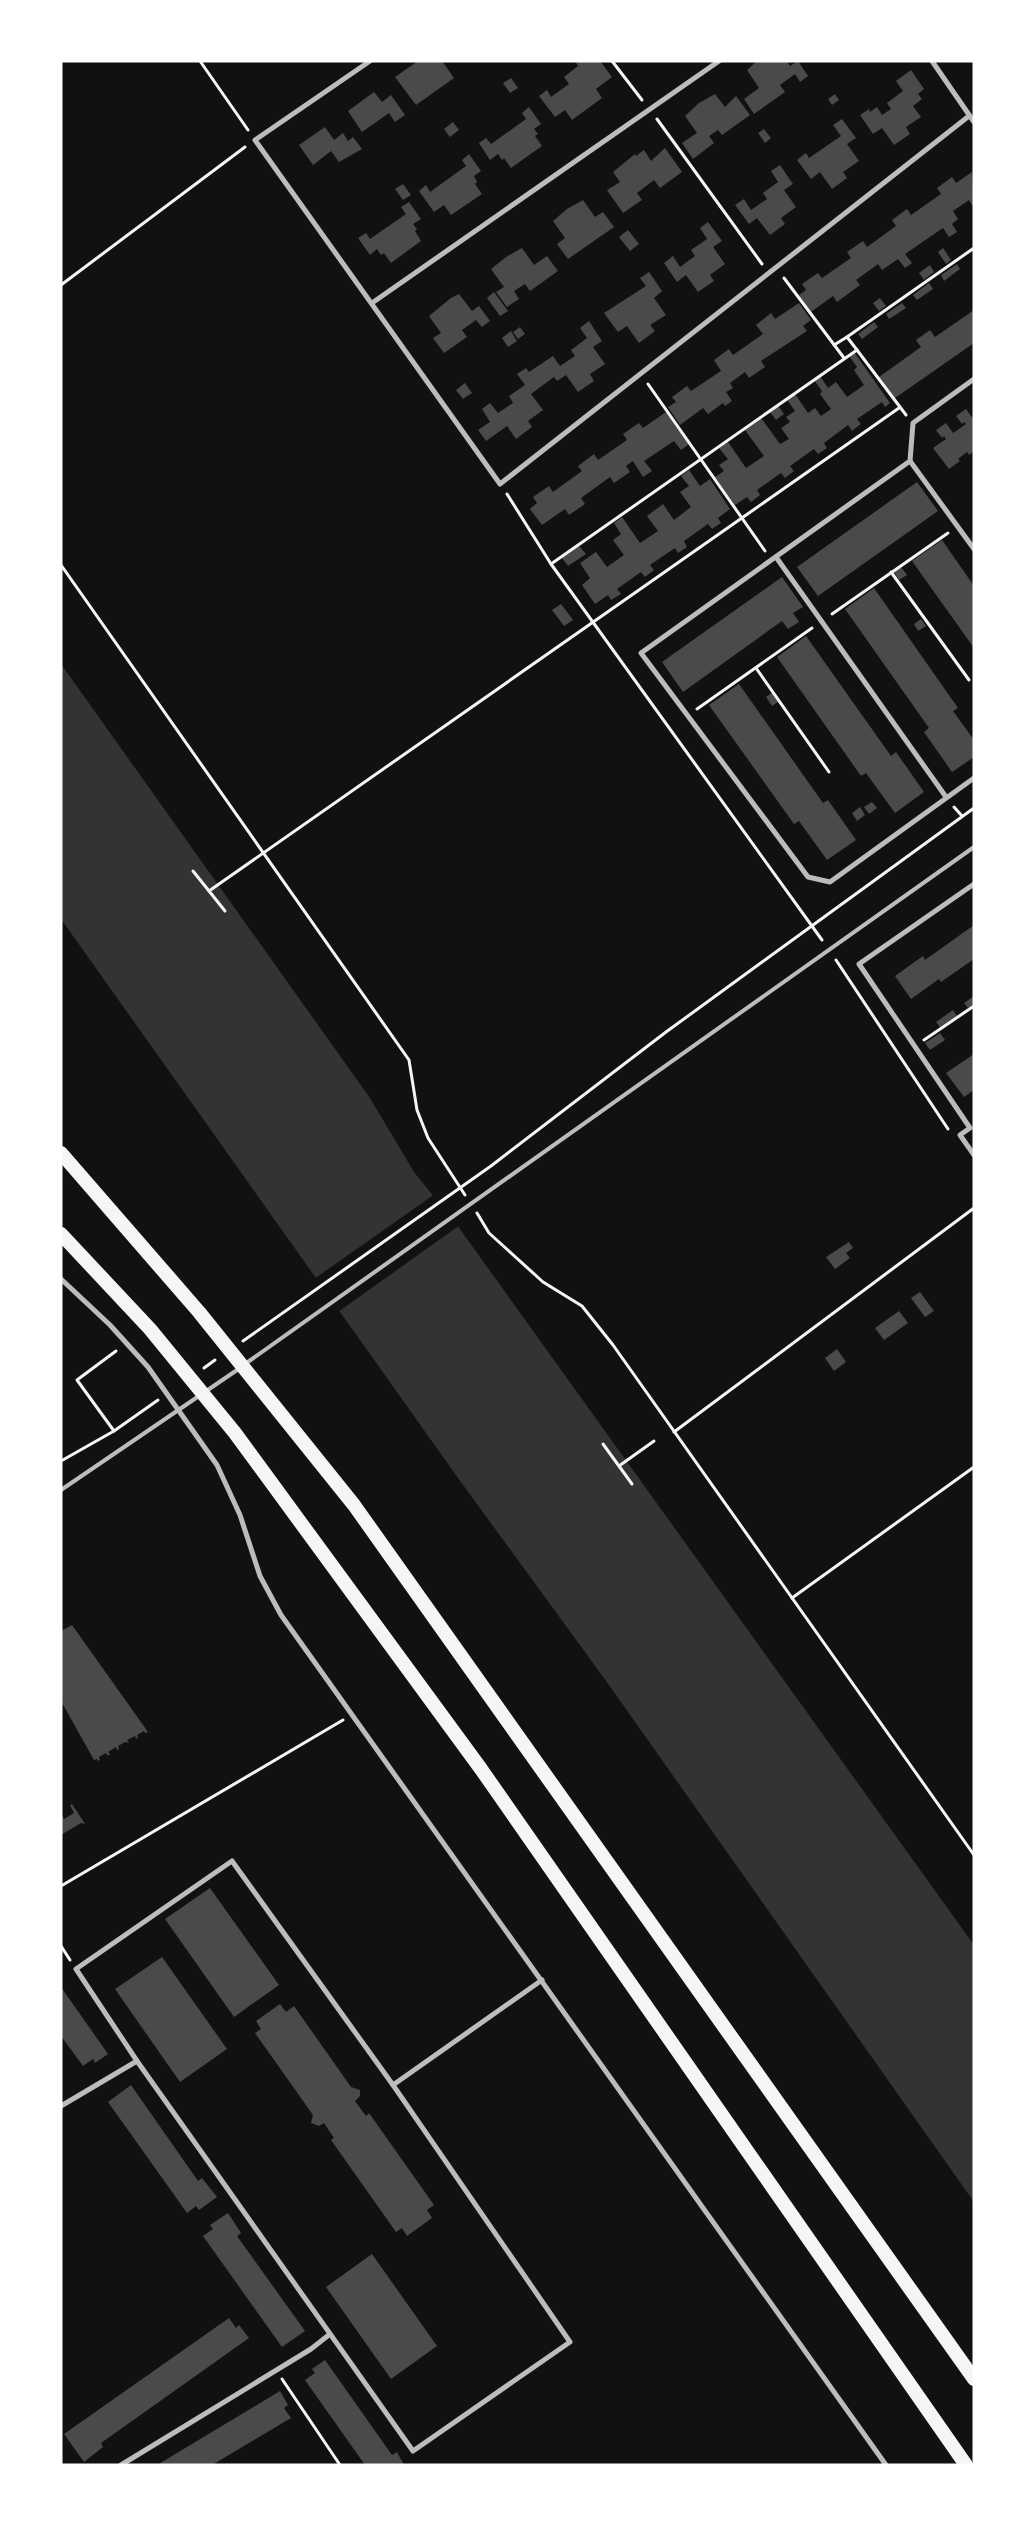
<svg xmlns="http://www.w3.org/2000/svg" width="1035" height="2526" font-family="'Archivo Narrow',sans-serif">
<style>
.water{fill:#333}
.pier{fill:#111}
.building{fill:#4a4a4a}
.lines{fill:none;stroke-linecap:round;stroke-linejoin:round}
.path{stroke:#f5f5f5;stroke-width:3}
.service{stroke:#bcbcbc;stroke-width:4}
.minor{stroke:#bcbcbc;stroke-width:5}
.trunk{stroke:#f5f5f5;stroke-width:14}
</style>
<rect width="100%" height="100%" fill="#111"/>
<path class="water" d="M61 664 370 1098 414 1172 457 1225 974 1945V2202L609 1685 458 1478 61 919Z"/>
<path class="pier" d="M435 1194 460 1225 338 1312 314 1279Z"/>
<g class="building">
<path d="M418 61H442L454 78 416 105 395 77Z"/>
<path d="M579 61H600L612 77 596 89 602 98 572 120 565 110 555 117 539 96 547 90 551 97 569 84 564 77 578 66 576 63Z"/>
<path d="M757 61H787L790 66 798 61 808 76 800 82 795 74 780 85 785 92 754 114 744 99 759 88 747 70Z"/>
<path d="M911 70 924 89 918 94 922 99 913 106 921 117 906 127 910 134 894 145 882 128 873 134 860 115 869 109 870 112 877 107 882 115 891 109 887 103 903 91 896 81Z"/>
<path d="M511 78 518 88 510 93 503 83Z"/>
<path d="M374 92 382 102 391 95 405 115 395 122 389 113 362 132 348 111Z"/>
<path d="M715 94 725 107 736 96 750 115 722 135 718 130 709 136 714 143 693 159 682 143 697 133 685 116 699 103Z"/>
<path d="M835 94 839 100 832 105 828 99Z"/>
<path d="M529 107 541 124 534 129 538 134 535 136 542 146 511 168 504 158 502 160 498 154 490 160 479 143 486 138 491 144 508 132 526 119 522 113Z"/>
<path d="M842 119 856 138 847 144 859 161 843 172 847 178 832 189 820 172 811 179 797 160 806 153 809 158 841 136 833 125Z"/>
<path d="M453 122 459 130 450 137 444 129Z"/>
<path d="M325 127 334 140 343 133 348 141 353 137 362 149 339 162 331 151 313 165 299 145Z"/>
<path d="M764 129 771 138 765 143 758 133Z"/>
<path d="M665 148 682 172 660 188 654 180 637 193 642 200 623 213 607 190 620 182 613 172 635 154 636 156 644 150 651 161Z"/>
<path d="M469 154 481 171 474 176 477 182 475 184 482 194 451 215 444 205 434 212 419 191 426 185 430 192 466 166 462 160Z"/>
<path d="M780 165 793 184 784 190 796 207 781 218 785 224 770 235 757 218 749 224 735 205 744 199 751 210 767 199 763 193 778 182 771 171Z"/>
<path d="M972 172 974 208 969 200 953 211 958 219 952 224 957 232 949 237 943 228 905 254 912 263 905 268 898 259 882 270 878 264 856 280 860 285 837 302 833 296 811 312 799 295 806 290 802 284 818 273 822 278 851 258 847 252 863 241 867 247 896 226 892 220 907 209 911 215 941 194 937 188 952 177 956 183Z"/>
<path d="M403 184 411 195 403 200 395 189Z"/>
<path d="M583 200 595 217 603 212 614 227 568 259 557 244 565 238 553 221 567 209Z"/>
<path d="M409 202 421 219 413 224 417 229 415 231 421 241 391 263 384 253 381 255 377 249 370 255 358 238 366 233 370 239 406 214 401 207Z"/>
<path d="M708 222 722 241 713 247 725 264 710 275 714 281 698 292 686 275 677 282 664 263 673 256 680 267 695 256 691 250 707 239 700 228Z"/>
<path d="M628 230 639 244 630 251 619 237Z"/>
<path d="M522 248 534 265 547 256 558 271 530 291 525 284 514 291 519 299 507 307 496 292 504 287 491 269 506 257Z"/>
<path d="M943 248 951 260 946 264 938 252Z"/>
<path d="M957 264 960 269 944 281 941 275Z"/>
<path d="M930 265 934 272 924 280 919 273Z"/>
<path d="M649 272 662 291 654 298 666 315 650 325 655 331 639 343 627 326 618 332 604 313 646 286 640 278Z"/>
<path d="M929 283 933 289 917 300 913 295Z"/>
<path d="M494 292 508 311 500 316 487 298Z"/>
<path d="M459 294 472 311 479 306 490 321 482 327 476 320 462 330 467 337 444 353 433 338 441 333 429 316 451 298Z"/>
<path d="M880 298 886 306 879 311 873 303Z"/>
<path d="M799 303 811 320 803 326 807 331 761 361 765 367 749 378 745 372 730 383 733 388 726 392 732 401 725 406 723 403 708 414 703 408 680 425 668 407 676 402 672 397 687 386 691 391 721 371 714 360 729 349 733 355 763 334 756 325 771 313 775 319Z"/>
<path d="M902 303 906 308 889 319 886 314Z"/>
<path d="M974 310V343L895 398 879 377 921 347 916 340 930 330 935 337Z"/>
<path d="M589 321 602 341 593 347 605 364 590 374 594 381 578 392 566 375 557 381 554 377 531 394 543 410 528 421 532 427 516 439 507 426 486 441 478 430 490 422 482 409 490 403 498 413 513 403 509 396 525 385 517 374 526 368 529 372 553 356 560 366 575 356 571 350 587 338 580 328Z"/>
<path d="M874 322 878 327 862 339 858 334Z"/>
<path d="M520 327 525 334 518 339 513 332Z"/>
<path d="M511 331 517 341 508 347 502 338Z"/>
<path d="M854 352 890 403 885 407 882 402 857 419 861 424 852 431 848 425 824 443 827 448 818 454 814 449 790 466 794 471 785 478 781 473 757 490 760 495 751 502 747 497 735 505 715 477 724 471 719 465 728 459 719 448 728 442 746 468 764 456 745 430 761 418 780 444 789 439 781 428 790 422 786 417 795 411 787 400 795 394 808 413 815 408 821 416 831 409 820 394 822 391 814 380 820 376 828 388 836 382 847 397 864 385 854 370 857 367 849 356Z"/>
<path d="M465 383 472 393 463 399 456 390Z"/>
<path d="M778 406 784 414 776 420 770 412Z"/>
<path d="M966 409 974 420V451L969 455 967 452 958 459 960 461 949 469 933 448 946 439 944 436 942 438 936 430 946 423 953 433 966 424 964 422 962 424 956 416Z"/>
<path d="M666 412 689 444 681 450 674 441 644 461 652 471 643 477 633 461 626 466 630 472 614 483 610 477 581 498 585 504 569 515 565 509 542 525 530 509 537 503 533 497 549 486 553 492 582 471 578 466 594 454 598 460 627 440 623 434 639 423 643 428Z"/>
<path d="M689 470 700 486 710 479 730 509 718 518 721 523 712 529 708 524 684 541 687 547 678 553 675 548 650 565 654 570 645 577 641 572 617 589 621 594 611 600 608 595 595 604 582 585 590 578 580 563 596 552 607 567 624 555 613 540 621 534 614 523 622 517 640 543 658 531 647 516 663 504 674 520 691 507 680 492 689 486 681 476Z"/>
<path d="M917 482 938 511 818 596 797 567Z"/>
<path d="M942 540 974 586V648L912 561Z"/>
<path d="M579 546 586 554 568 566 562 558Z"/>
<path d="M901 567 907 575 899 580 894 572Z"/>
<path d="M782 577 803 607 793 613 799 622 788 629 782 621 683 692 662 662Z"/>
<path d="M874 588 958 708 953 711 974 740V757L952 772 924 732 929 728 845 609Z"/>
<path d="M561 604 573 620 564 626 552 610Z"/>
<path d="M921 619 926 626 918 631 914 624Z"/>
<path d="M806 636 891 756 896 752 924 792 895 813 866 773 861 776 777 657Z"/>
<path d="M739 684 823 803 828 800 856 840 827 860 799 821 794 824 709 705Z"/>
<path d="M772 693 778 702 772 706 766 697Z"/>
<path d="M872 802 877 808 869 814 864 807Z"/>
<path d="M860 807 865 815 857 821 852 813Z"/>
<path d="M974 925V959L941 982 939 979 911 999 895 976 923 956 925 960Z"/>
<path d="M974 996V1004L968 1008 964 1003Z"/>
<path d="M953 1010 957 1016 940 1027 936 1022Z"/>
<path d="M940 1033 945 1040 930 1050 925 1043Z"/>
<path d="M974 1054V1090L964 1097 946 1073Z"/>
<path d="M849 1242 853 1248 846 1253 850 1258 835 1269 826 1257Z"/>
<path d="M920 1292 934 1311 925 1317 911 1298Z"/>
<path d="M899 1311 908 1323 884 1340 875 1328Z"/>
<path d="M837 1349 846 1362 834 1371 825 1358Z"/>
<path d="M72 1625 148 1732 145 1733 144 1731 137 1735 138 1737 136 1739 135 1736 127 1740 129 1743 125 1742 118 1746 119 1749 117 1750 116 1747 108 1752 110 1754 108 1756 106 1753 99 1757 100 1760 98 1761 97 1759 94 1760 61 1701V1631Z"/>
<path d="M72 1804 85 1824 81 1823 61 1835V1813L64 1819 74 1813 70 1805Z"/>
<path d="M210 1888 279 1985 234 2017 165 1919Z"/>
<path d="M162 1957 227 2049 180 2082 115 1989Z"/>
<path d="M61 1987 108 2054 95 2063 93 2059 83 2066 61 2036Z"/>
<path d="M280 2004 286 2012 294 2006 351 2087 360 2090V2096L355 2101 366 2116 369 2113 434 2205 427 2210 432 2218 407 2236 402 2228 396 2232 331 2140 334 2138 324 2123 319 2126 311 2123 313 2115 255 2033 261 2029 256 2021Z"/>
<path d="M131 2085 198 2181 202 2178 217 2197 199 2210 196 2206 187 2213 108 2102Z"/>
<path d="M228 2213 241 2233 237 2236 305 2331 282 2347 203 2236 213 2229 210 2225Z"/>
<path d="M372 2254 437 2346 391 2379 326 2287Z"/>
<path d="M229 2318 236 2328 239 2325 249 2338 101 2443 103 2447 84 2462 64 2434Z"/>
<path d="M325 2360 392 2455 397 2452 404 2465H365L305 2380 315 2373 312 2369Z"/>
<path d="M280 2391 288 2405 284 2408 291 2418 212 2465H157Z"/>
</g>
<g class="lines">
<g class="path">
<path d="M200 61 248 130"/>
<path d="M612 61 642 100"/>
<path d="M657 119 762 264"/>
<path d="M784 278 844 358"/>
<path d="M61 285 245 147"/>
<path d="M834 345 847 337"/>
<path d="M857 350 847 337 974 248"/>
<path d="M648 384 765 551"/>
<path d="M507 494 551 564 822 940"/>
<path d="M551 564 857 350 906 415"/>
<path d="M61 565 409 1060 417 1110 428 1138 465 1195"/>
<path d="M891 572 969 680"/>
<path d="M832 614 948 533"/>
<path d="M756 668 829 772"/>
<path d="M697 709 812 628"/>
<path d="M954 807 962 816"/>
<path d="M193 871 225 911"/>
<path d="M209 891 899 408"/>
<path d="M836 960 948 1129"/>
<path d="M924 1040 974 1006"/>
<path d="M477 1213 489 1233 543 1282 582 1306 613 1345 974 1855"/>
<path d="M243 1341 491 1166 666 1032 974 808"/>
<path d="M204 1368 215 1360"/>
<path d="M114 1431 77 1380 116 1351"/>
<path d="M674 1432 974 1208"/>
<path d="M603 1444 632 1484"/>
<path d="M61 1461 114 1431 158 1400"/>
<path d="M619 1466 654 1441"/>
<path d="M792 1598 974 1467"/>
<path d="M61 1886 343 1720"/>
<path d="M61 1946 70 1960"/>
<path d="M282 2379 340 2465"/>
</g>
<g class="service">
<path d="M245 1364 974 847"/>
<path d="M61 1490 240 1368"/>
</g>
<g class="minor">
<path d="M370 61 255 140 500 484 969 116"/>
<path d="M932 61 974 122"/>
<path d="M372 303 719 61"/>
<path d="M974 379 913 423 910 461 641 653 808 877 830 882 974 778"/>
<path d="M910 461 974 549"/>
<path d="M776 557 946 797"/>
<path d="M974 884 859 964 970 1128 960 1135 974 1155"/>
<path d="M61 1279 110 1325 148 1367 217 1465 240 1515 260 1576 281 1615 886 2465"/>
<path d="M232 1861 393 2085 570 2342 413 2451 137 2061 76 1969Z"/>
<path d="M393 2085 542 1980"/>
<path d="M61 2106 137 2061"/>
<path d="M121 2465 311 2349 330 2334"/>
</g>
<g class="trunk">
<path d="M61 1153 199 1312 354 1505 974 2379"/>
<path d="M61 1234 150 1329 235 1433 481 1769 966 2465"/>
</g>
</g>
<rect width="1035" height="2526" fill="none" stroke="#ffffff" stroke-width="125"/>
</svg>
